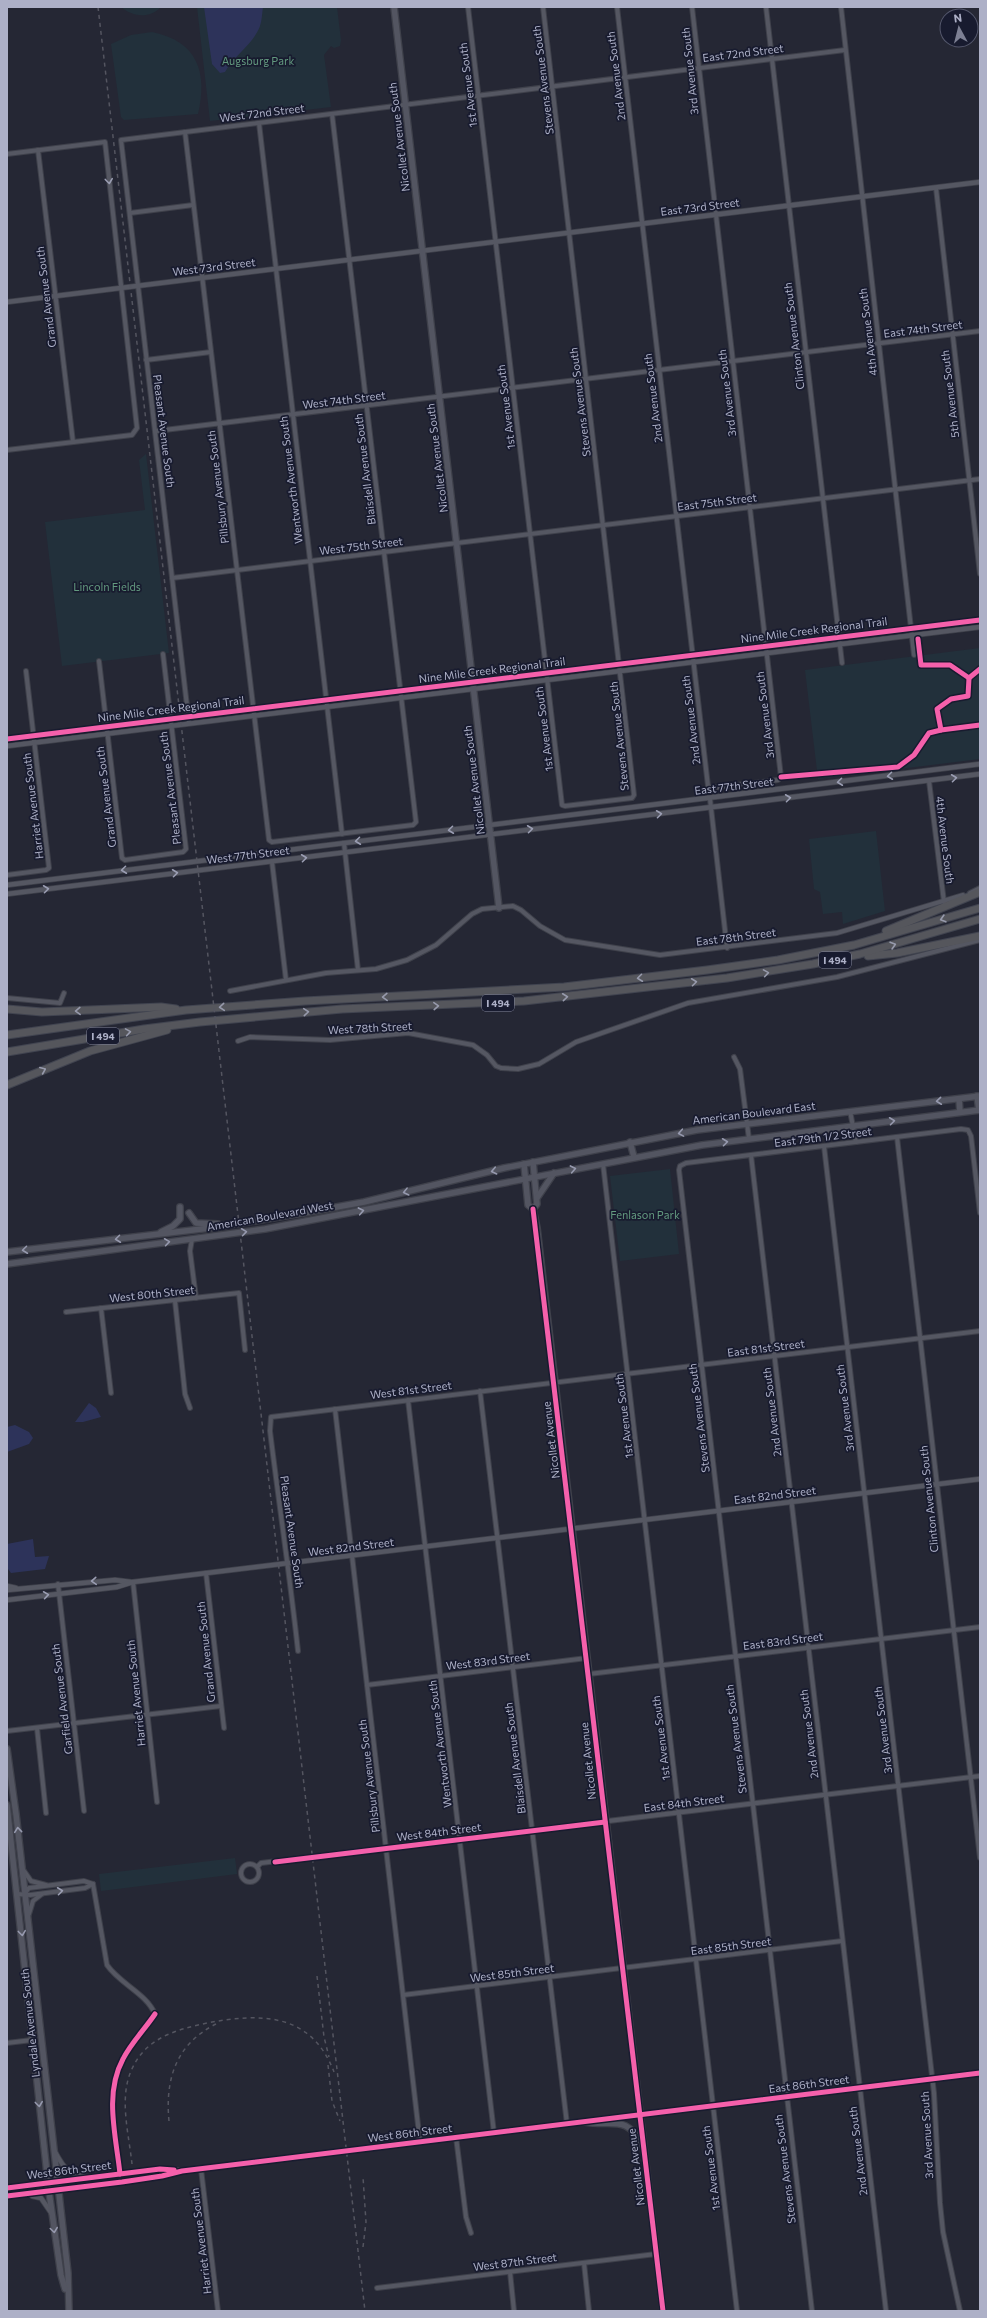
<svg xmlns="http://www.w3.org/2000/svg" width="987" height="2318" font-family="Commissioner,sans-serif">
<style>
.green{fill:#22303b}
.water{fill:#2d335a}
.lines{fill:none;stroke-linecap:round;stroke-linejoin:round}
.minor-casing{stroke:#3f414b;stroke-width:6}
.tertiary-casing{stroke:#3f414b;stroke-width:6}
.secondary-casing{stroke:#3f414b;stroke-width:8}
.motorway-casing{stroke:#414450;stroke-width:9}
.minor{stroke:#555762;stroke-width:4}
.tertiary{stroke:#555762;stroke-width:4.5}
.secondary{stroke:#535561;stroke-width:5.5}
.motorway{stroke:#55565c;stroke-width:7}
.rail{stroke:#545560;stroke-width:1.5;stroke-dasharray:4 4;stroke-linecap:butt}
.cycleway-casing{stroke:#181b2f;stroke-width:8}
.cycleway{stroke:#f560ab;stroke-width:5}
.oneway{stroke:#9b9eb3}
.oneway2{stroke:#979aac}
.oneway3{stroke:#9699ae}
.labels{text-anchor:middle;stroke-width:3.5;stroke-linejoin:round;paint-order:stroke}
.shield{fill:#181b2f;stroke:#808399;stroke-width:1}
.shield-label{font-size:10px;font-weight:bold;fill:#adb0c7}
.street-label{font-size:11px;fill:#adb0c7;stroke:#181b2f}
.park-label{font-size:11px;fill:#639a7f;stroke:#181b2f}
</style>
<rect width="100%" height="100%" fill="#252734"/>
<g class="green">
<path d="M121 7H161C149 19 133 17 121 7Z"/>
<path d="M197 7H337L341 40 340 46 334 48 331 46 324 55 331 107 210 121Z"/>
<path d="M152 32C197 41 208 72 198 114L124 120 121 117 111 44 131 35Z"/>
<path d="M146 454 169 653 62 666 45 522 145 510 139 460Z"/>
<path d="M980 648V759L818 779 805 670Z"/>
<path d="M876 831 885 911 843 924 842 912 823 914 820 892 814 889 809 839Z"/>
<path d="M670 1169 679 1254 620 1261 610 1176Z"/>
<path d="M235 1858 237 1874 101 1891 99 1874Z"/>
</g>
<g class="water">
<path d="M204 7H263C262 13 262 20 260 26 253 45 234 55 225 72L220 73 212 64Z"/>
<path d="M89 1403 96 1408 101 1417 83 1422H75Z"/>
<path d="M15 1425 29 1432 33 1438 29 1444 7 1452V1427Z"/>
<path d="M33 1539 35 1557 49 1556 45 1569 11 1573 8 1569 7 1544Z"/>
</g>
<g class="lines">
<defs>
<g id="minor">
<path d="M468 7 562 805 565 806 632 798 634 795 543 7"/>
<path d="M617 7 708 786 712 788 778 780 781 777 692 7"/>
<path d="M766 7 842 663"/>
<path d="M841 7 914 655"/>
<path d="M259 123 342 834"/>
<path d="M185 132 269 840 272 842 413 825 416 822 332 114"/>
<path d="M38 150 73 442"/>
<path d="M7 154 105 142 137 428 132 435 7 450"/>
<path d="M936 188 980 574"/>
<path d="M130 213 193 205"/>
<path d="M146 360 211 352"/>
<path d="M156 431 980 331"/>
<path d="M172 578 980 479"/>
<path d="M99 661 122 858 125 860 183 852 186 849 163 654"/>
<path d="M189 723 121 140 845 50"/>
<path d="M929 781 944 902"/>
<path d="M710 799 727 948"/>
<path d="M344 843 358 970"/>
<path d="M272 862 286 980"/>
<path d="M7 875 46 870 49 868 26 671"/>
<path d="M970 893 980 888"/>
<path d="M230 991 326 973 376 969 407 960 436 945 472 914 482 909 513 906 521 910 540 926 565 940 660 955 837 933 963 895"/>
<path d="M7 998 60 1003 64 993"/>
<path d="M238 1041 250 1037 330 1040 408 1033 473 1045 487 1055 496 1066 501 1068 518 1069 539 1064 576 1042 688 1003 837 977 980 940"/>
<path d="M734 1057 740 1069 749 1139"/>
<path d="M850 1111 856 1142"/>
<path d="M897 1137 980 1858"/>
<path d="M824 1146 934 2093 940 2203 943 2232 960 2311"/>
<path d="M751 1155 886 2311"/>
<path d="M603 1164 737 2311"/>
<path d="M192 1239 190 1251 196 1298"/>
<path d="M175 1301 185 1394 190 1408"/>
<path d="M101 1308 111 1393"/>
<path d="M66 1312 239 1293 245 1350"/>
<path d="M480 1391 567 2124"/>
<path d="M408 1400 494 2133"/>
<path d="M335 1409 420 2142"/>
<path d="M206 1573 224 1728"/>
<path d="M133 1582 157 1802"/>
<path d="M58 1584 84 1811"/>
<path d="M298 1651C290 1577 279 1504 270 1431L271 1417 980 1331"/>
<path d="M589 1674 980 1627"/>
<path d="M367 1685 587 1658"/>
<path d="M37 1728 46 1813"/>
<path d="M7 1731 221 1706"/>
<circle cx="250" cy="1873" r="9"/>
<path d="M257 1867 261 1863 980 1776"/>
<path d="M24 1871 31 1881 46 1885"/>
<path d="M93 1884 107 1965C120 1984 146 1993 155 2014"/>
<path d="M25 1893 29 1888 84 1881 93 1884"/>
<path d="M17 1894 30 1895 85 1888 93 1884"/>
<path d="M29 1914 33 1901 42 1894"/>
<path d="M403 1995 842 1941"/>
<path d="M7 2043 32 2040"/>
<path d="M456 2137 466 2217 471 2233"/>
<path d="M201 2169 218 2311"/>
<path d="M584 2263 589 2311"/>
<path d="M510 2272 514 2311"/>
<path d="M377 2288 656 2254"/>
<path d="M812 2311 679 1170 680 1166 686 1163 961 1129 968 1130 971 1136 980 1213"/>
</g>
<g id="tertiary">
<path d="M7 302 980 182"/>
<path d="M7 746 980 627"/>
<path d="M7 885 980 764"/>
<path d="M7 894 980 774"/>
<path d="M7 1586 16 1588"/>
<path d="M7 1590 115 1580 131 1582"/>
<path d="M7 1600 117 1587 133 1582 980 1479"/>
<path d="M55 2152C66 2172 67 2172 88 2177"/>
<path d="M120 2174C116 2136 104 2094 123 2059 131 2043 145 2029 155 2014"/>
<path d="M7 2188 160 2169 179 2170"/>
<path d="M7 2196 122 2182 162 2176 182 2171 980 2073"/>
<path d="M32 2196 41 2198 52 2214"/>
</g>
<g id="secondary">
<path d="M394 7 499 908"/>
<path d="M977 1096 979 1110"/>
<path d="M959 1099 960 1112"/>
<path d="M630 1142 634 1157"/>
<path d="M533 1162 537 1204 533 1209"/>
<path d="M524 1164 528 1205 533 1209 537 1228 663 2311"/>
<path d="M537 1198 554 1173"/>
<path d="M189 1213 196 1223 218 1224"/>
<path d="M161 1232 173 1226 180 1219V1207"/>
<path d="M7 1252 210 1228 309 1212 364 1202 504 1168 697 1130 980 1096"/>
<path d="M7 1264 265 1229 702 1145 980 1110"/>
<path d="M7 1749 16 1814 68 2273 69 2311"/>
<path d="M7 1805 49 2192 61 2275 65 2289"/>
<path d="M585 2122C611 2127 628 2114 641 2145"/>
</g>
<g id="motorway">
<path d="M886 931 980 892"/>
<path d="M868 956 897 953 980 936"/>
<path d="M7 1009 42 1012 161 1007 176 1009"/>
<path d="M7 1035 186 1010 305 1001 564 987 707 970 778 960 854 945 980 908"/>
<path d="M7 1052 144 1029 200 1022 342 1009 524 1001 727 978 813 964 860 954 980 919"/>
<path d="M7 1085 90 1051 167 1030"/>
</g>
</defs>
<use href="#minor" class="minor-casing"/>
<use href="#tertiary" class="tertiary-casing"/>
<use href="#secondary" class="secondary-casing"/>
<use href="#motorway" class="motorway-casing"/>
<use href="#minor" class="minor"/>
<use href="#tertiary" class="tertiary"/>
<use href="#secondary" class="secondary"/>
<use href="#motorway" class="motorway"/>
<g class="rail">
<path d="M98 7 365 2311"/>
<path d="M317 1976 324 2037 329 2057"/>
<path d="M328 2065 332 2101 340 2121"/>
<path d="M169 2121C165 2079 176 2044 216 2024"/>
<path d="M132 2164C129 2135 119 2099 131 2071 145 2038 175 2030 207 2023 260 2013 311 2012 334 2072"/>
<path d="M363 2247 366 2222 363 2177"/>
</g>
<defs>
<g id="cycleway">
<path d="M918 639 921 665H950L969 678 980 669"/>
<path d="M969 678 968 696 951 699 937 709 941 730 980 725"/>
<path d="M7 739 980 620"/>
<path d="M781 777 898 767 914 755 929 733 941 730"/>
<path d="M533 1209 663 2311"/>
<path d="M275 1862 605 1822"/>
<path d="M120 2174C116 2136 104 2094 123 2059 131 2043 145 2029 155 2014"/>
<path d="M7 2188 160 2169 174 2170"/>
<path d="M7 2196 122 2182 162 2176 182 2171 980 2073"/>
</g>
</defs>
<use href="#cycleway" class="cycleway-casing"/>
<use href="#cycleway" class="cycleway"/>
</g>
<defs><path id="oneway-chevron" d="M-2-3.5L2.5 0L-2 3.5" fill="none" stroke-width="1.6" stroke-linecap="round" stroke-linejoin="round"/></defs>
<g class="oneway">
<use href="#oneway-chevron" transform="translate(109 181) rotate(83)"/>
<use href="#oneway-chevron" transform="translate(890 776) rotate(173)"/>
<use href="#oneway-chevron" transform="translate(954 778) rotate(-7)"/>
<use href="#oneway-chevron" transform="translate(840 782) rotate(173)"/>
<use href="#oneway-chevron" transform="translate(788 798) rotate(-7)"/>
<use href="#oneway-chevron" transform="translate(659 814) rotate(-7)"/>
<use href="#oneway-chevron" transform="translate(530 829) rotate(-7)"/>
<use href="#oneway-chevron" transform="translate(451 830) rotate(173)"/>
<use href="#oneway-chevron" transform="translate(358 841) rotate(173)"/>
<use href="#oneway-chevron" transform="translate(304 858) rotate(-7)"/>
<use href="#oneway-chevron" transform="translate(124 870) rotate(173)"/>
<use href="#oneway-chevron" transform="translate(175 873) rotate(-7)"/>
<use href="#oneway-chevron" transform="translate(46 889) rotate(-7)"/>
<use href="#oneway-chevron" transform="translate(94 1581) rotate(176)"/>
<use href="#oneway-chevron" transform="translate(46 1595) rotate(-8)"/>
<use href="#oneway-chevron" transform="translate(60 1891) rotate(-7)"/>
</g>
<g class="oneway2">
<use href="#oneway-chevron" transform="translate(943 919) rotate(164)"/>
<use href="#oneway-chevron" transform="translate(893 945) rotate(-16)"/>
<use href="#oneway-chevron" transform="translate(766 973) rotate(-9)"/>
<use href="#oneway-chevron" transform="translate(640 978) rotate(173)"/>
<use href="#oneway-chevron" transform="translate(694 982) rotate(-7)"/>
<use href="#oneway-chevron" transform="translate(385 997) rotate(178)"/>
<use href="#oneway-chevron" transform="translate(565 997) rotate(-6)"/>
<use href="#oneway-chevron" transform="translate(436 1006) rotate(-3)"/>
<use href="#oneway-chevron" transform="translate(222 1007) rotate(175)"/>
<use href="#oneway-chevron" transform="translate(78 1011) rotate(178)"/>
<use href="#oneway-chevron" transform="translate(306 1012) rotate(-5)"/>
<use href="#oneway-chevron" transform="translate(128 1032) rotate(-9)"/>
<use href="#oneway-chevron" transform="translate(43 1070) rotate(-23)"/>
</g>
<g class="oneway3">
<use href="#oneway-chevron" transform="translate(939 1101) rotate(174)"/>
<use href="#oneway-chevron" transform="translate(892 1121) rotate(-7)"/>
<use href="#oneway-chevron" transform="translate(681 1133) rotate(170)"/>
<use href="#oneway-chevron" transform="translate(725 1142) rotate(-7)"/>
<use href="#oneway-chevron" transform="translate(573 1169) rotate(-11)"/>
<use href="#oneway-chevron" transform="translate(494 1171) rotate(168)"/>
<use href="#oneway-chevron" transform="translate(406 1192) rotate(166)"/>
<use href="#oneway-chevron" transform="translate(361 1211) rotate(-11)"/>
<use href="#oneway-chevron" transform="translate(244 1232) rotate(-8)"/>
<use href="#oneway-chevron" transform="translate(118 1239) rotate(173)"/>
<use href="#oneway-chevron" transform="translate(167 1242) rotate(-8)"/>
<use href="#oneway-chevron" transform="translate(25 1250) rotate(173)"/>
<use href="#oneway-chevron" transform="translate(18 1830) rotate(-96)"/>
<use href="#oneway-chevron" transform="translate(22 1933) rotate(83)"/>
<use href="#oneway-chevron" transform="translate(39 2104) rotate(83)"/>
<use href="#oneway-chevron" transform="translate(54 2230) rotate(82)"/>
</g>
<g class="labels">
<g class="shield">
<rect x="819" y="952" width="32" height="16" rx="3"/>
<rect x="482" y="995" width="32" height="16" rx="3"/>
<rect x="87" y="1028" width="32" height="16" rx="3"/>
</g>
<g class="shield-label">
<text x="835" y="964">I 494</text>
<text x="498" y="1007">I 494</text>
<text x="103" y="1040">I 494</text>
</g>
<g class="street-label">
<text transform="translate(743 53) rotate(-7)" y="4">East 72nd Street</text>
<text transform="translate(690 71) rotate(-96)" y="4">3rd Avenue South</text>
<text transform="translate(616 76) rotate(-97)" y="4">2nd Avenue South</text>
<text transform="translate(543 80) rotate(-97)" y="4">Stevens Avenue South</text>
<text transform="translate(468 85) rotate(-97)" y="4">1st Avenue South</text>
<text transform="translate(262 113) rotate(-7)" y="4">West 72nd Street</text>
<text transform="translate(399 137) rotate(-97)" y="4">Nicollet Avenue South</text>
<text transform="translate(700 207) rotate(-7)" y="4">East 73rd Street</text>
<text transform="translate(214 267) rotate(-7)" y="4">West 73rd Street</text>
<text transform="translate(46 297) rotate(-97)" y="4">Grand Avenue South</text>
<text transform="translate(923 329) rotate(-7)" y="4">East 74th Street</text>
<text transform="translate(868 332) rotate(-97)" y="4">4th Avenue South</text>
<text transform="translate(794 336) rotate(-97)" y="4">Clinton Avenue South</text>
<text transform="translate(727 393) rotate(-97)" y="4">3rd Avenue South</text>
<text transform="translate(950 394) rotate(-97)" y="4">5th Avenue South</text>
<text transform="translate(653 398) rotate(-97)" y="4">2nd Avenue South</text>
<text transform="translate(344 400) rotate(-7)" y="4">West 74th Street</text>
<text transform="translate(580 402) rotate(-97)" y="4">Stevens Avenue South</text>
<text transform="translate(506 407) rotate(-97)" y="4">1st Avenue South</text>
<text transform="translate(164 431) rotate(83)" y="4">Pleasant Avenue South</text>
<text transform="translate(437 458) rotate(-97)" y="4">Nicollet Avenue South</text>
<text transform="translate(365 469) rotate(-97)" y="4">Blaisdell Avenue South</text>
<text transform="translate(291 480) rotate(-97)" y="4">Wentworth Avenue South</text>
<text transform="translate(218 487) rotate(-97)" y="4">Pillsbury Avenue South</text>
<text transform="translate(717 502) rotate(-7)" y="4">East 75th Street</text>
<text transform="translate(361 546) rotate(-7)" y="4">West 75th Street</text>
<text transform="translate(814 630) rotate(-7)" y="4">Nine Mile Creek Regional Trail</text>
<text transform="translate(492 670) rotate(-7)" y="4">Nine Mile Creek Regional Trail</text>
<text transform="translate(171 709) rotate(-7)" y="4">Nine Mile Creek Regional Trail</text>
<text transform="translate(765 715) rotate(-97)" y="4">3rd Avenue South</text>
<text transform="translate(691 720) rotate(-97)" y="4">2nd Avenue South</text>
<text transform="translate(544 729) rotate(-97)" y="4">1st Avenue South</text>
<text transform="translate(619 736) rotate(-96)" y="4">Stevens Avenue South</text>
<text transform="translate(474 780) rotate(-97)" y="4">Nicollet Avenue South</text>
<text transform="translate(734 786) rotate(-7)" y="4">East 77th Street</text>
<text transform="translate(170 788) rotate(-97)" y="4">Pleasant Avenue South</text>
<text transform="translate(106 797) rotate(-97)" y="4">Grand Avenue South</text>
<text transform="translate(33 806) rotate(-97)" y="4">Harriet Avenue South</text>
<text transform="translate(945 840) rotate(83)" y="4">4th Avenue South</text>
<text transform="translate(248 855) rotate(-7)" y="4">West 77th Street</text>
<text transform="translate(736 937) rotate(-7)" y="4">East 78th Street</text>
<text transform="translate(370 1028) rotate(-3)" y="4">West 78th Street</text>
<text transform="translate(754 1113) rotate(-7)" y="4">American Boulevard East</text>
<text transform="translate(823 1137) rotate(-7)" y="4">East 79th 1/2 Street</text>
<text transform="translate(270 1216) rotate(-10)" y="4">American Boulevard West</text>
<text transform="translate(152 1294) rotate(-6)" y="4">West 80th Street</text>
<text transform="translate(766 1348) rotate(-7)" y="4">East 81st Street</text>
<text transform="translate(411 1390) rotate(-7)" y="4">West 81st Street</text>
<text transform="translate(845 1408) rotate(-97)" y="4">3rd Avenue South</text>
<text transform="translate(772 1412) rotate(-97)" y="4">2nd Avenue South</text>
<text transform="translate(624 1416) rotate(-97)" y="4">1st Avenue South</text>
<text transform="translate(699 1418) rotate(-97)" y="4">Stevens Avenue South</text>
<text transform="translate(551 1440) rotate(-97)" y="4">Nicollet Avenue</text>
<text transform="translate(775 1495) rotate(-7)" y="4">East 82nd Street</text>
<text transform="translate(929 1499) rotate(-96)" y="4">Clinton Avenue South</text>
<text transform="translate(292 1532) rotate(82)" y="4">Pleasant Avenue South</text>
<text transform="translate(351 1547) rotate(-7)" y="4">West 82nd Street</text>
<text transform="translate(783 1641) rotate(-7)" y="4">East 83rd Street</text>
<text transform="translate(206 1652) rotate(-96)" y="4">Grand Avenue South</text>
<text transform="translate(488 1661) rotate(-7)" y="4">West 83rd Street</text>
<text transform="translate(136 1693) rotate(-96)" y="4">Harriet Avenue South</text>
<text transform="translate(62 1699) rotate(-97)" y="4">Garfield Avenue South</text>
<text transform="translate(883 1730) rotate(-97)" y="4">3rd Avenue South</text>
<text transform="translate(809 1734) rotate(-97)" y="4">2nd Avenue South</text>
<text transform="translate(661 1738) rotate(-97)" y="4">1st Avenue South</text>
<text transform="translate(736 1739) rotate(-97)" y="4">Stevens Avenue South</text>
<text transform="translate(440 1744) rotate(-97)" y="4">Wentworth Avenue South</text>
<text transform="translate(515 1758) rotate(-97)" y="4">Blaisdell Avenue South</text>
<text transform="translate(588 1761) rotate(-96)" y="4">Nicollet Avenue</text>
<text transform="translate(369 1776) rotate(-97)" y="4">Pillsbury Avenue South</text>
<text transform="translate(684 1803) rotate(-7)" y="4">East 84th Street</text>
<text transform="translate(439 1832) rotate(-7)" y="4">West 84th Street</text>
<text transform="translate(731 1946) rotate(-7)" y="4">East 85th Street</text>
<text transform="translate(512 1973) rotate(-7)" y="4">West 85th Street</text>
<text transform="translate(30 2023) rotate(-96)" y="4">Lyndale Avenue South</text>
<text transform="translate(809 2084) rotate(-7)" y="4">East 86th Street</text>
<text transform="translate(410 2133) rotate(-7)" y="4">West 86th Street</text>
<text transform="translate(927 2135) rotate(-93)" y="4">3rd Avenue South</text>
<text transform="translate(858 2151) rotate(-97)" y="4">2nd Avenue South</text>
<text transform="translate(636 2167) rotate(-97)" y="4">Nicollet Avenue</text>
<text transform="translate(711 2168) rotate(-97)" y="4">1st Avenue South</text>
<text transform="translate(785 2169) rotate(-97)" y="4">Stevens Avenue South</text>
<text transform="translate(69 2170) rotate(-7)" y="4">West 86th Street</text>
<text transform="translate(201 2241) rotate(-97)" y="4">Harriet Avenue South</text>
<text transform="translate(515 2262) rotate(-7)" y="4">West 87th Street</text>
</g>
<g class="park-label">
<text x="258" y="65">Augsburg Park</text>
<text x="107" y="591">Lincoln Fields</text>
<text x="645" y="1219">Fenlason Park</text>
</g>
</g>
<rect width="987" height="2318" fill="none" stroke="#adb0c7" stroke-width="16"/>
<g transform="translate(959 28) rotate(353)"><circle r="19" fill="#181b2f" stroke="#54576c"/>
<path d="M0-3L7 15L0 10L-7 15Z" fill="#7d8094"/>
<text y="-6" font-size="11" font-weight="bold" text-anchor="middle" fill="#adb0c7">N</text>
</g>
</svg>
